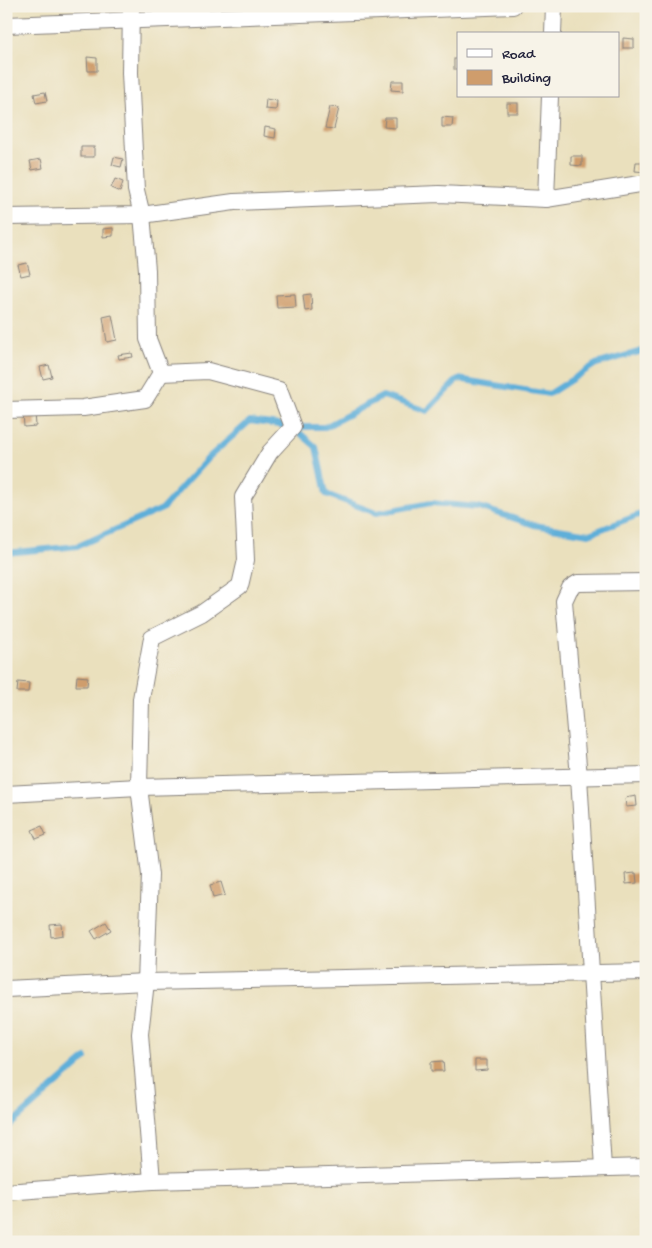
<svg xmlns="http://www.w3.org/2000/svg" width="652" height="1248" font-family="'Gochi Hand',sans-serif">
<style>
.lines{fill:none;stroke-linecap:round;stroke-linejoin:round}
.stream{stroke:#5eafd9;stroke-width:6}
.building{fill:#cf9d6c}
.street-casing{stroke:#86817c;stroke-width:18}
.street{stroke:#fff;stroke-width:16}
</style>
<rect width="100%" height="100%" fill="#f7f3e8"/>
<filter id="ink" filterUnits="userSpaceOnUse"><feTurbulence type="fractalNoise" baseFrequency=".02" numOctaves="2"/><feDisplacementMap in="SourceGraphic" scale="10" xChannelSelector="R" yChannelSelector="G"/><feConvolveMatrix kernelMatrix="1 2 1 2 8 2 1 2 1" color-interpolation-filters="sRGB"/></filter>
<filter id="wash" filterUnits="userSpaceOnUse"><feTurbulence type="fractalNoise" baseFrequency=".0096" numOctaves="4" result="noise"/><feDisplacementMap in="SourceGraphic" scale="20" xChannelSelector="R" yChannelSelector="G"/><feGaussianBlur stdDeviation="1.12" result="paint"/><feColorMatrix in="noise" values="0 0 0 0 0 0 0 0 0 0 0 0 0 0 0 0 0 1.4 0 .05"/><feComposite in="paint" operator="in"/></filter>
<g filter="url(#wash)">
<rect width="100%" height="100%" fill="#eae0bd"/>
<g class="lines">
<g class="stream">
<path d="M293 427 316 447 326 494 376 513 431 503 479 507 534 525 589 534 646 512"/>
<path d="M6 553 78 546 162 509 209 457 250 421 293 427H325L383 396 427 411 458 379 549 394 596 364 646 350"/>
<path d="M6 1129 86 1058"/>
</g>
</g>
<g id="blocks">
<g class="building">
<path d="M623 38 634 39V48H623Z"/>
<path d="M87 57 97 58V71H88Z"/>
<rect x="454" y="59" width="4" height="10"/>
<path d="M392 81H403V91L391 90Z"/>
<path d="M45 92 47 101 36 103 34 94Z"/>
<path d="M266 99 277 101 276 110 265 109Z"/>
<rect x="507" y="103" width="11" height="10"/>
<path d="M330 107 339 108 334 129 325 128Z"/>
<path d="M442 117 453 118 452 127H442Z"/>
<path d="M385 118H396V128L384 127Z"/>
<path d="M265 127 276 129 275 138 264 136Z"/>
<rect x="81" y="147" width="13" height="10"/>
<path d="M571 156H582V166L571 165Z"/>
<path d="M114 157 123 159 121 167 112 165Z"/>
<path d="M41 159 43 168 32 170 30 161Z"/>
<path d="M636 162H646V172L635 171Z"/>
<path d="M115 179 123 182 120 192 111 188Z"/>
<path d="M113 228V236L103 237V229Z"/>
<path d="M27 263 30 274 21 276 18 265Z"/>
<path d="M295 294 296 307 277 308 276 295Z"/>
<path d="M311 294 312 310 305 311 303 295Z"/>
<path d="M112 315 117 340 107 342 103 317Z"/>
<path d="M132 353 133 357 119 359 118 355Z"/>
<path d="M49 365 52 377 43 379 40 367Z"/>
<path d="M35 412 36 426 24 427 23 413Z"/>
<path d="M77 676 88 677 87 686H76Z"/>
<path d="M18 682 29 683 28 692H17Z"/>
<path d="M636 796 637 806 626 807 625 798Z"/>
<path d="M42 826 46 835 36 839 32 830Z"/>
<path d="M636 873 637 883 626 884 625 874Z"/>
<path d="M221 882 225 895 213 898 210 885Z"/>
<path d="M106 922 111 930 96 939 91 931Z"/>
<path d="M62 924 63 935 51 937 50 925Z"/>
<path d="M475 1060H487V1070L475 1071Z"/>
<path d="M443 1061 444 1071H431V1062Z"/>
</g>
</g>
</g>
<g filter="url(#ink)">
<use href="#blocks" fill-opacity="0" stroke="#86817c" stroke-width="1"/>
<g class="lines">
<defs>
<g id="street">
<path d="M131 6 130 73 136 190 142 215 147 270 148 339 161 373 208 371 279 390 293 427 270 452 243 497 246 560 240 586 202 613 152 638 141 699 139 787 150 875 146 982 140 1034 152 1181"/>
<path d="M6 25 513 6"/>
<path d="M553 34 554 6"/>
<path d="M546 199 550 96"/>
<path d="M6 217 142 215 234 202 439 194 546 199 646 183"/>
<path d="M6 410 83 408 145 399 161 373"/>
<path d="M6 794 139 787 646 775"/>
<path d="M6 989 146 982 646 972"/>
<path d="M603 1168 579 777 564 601 570 588 578 583 646 582"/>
<path d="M6 1192 152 1181 646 1167"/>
</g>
</defs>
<use href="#street" class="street-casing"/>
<use href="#street" class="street"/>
</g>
</g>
<rect width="652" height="1248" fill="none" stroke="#f7f3e8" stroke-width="25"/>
<rect x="457" y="32" width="162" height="65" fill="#f7f3e8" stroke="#a29fa3"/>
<rect x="467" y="49" width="25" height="8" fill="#ffffff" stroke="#a29fa3"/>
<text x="502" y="58" font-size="15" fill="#22223b">Road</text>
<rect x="467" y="70" width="25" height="15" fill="#cf9d6c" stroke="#a29fa3"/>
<text x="502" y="82" font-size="15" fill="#22223b">Building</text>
</svg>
